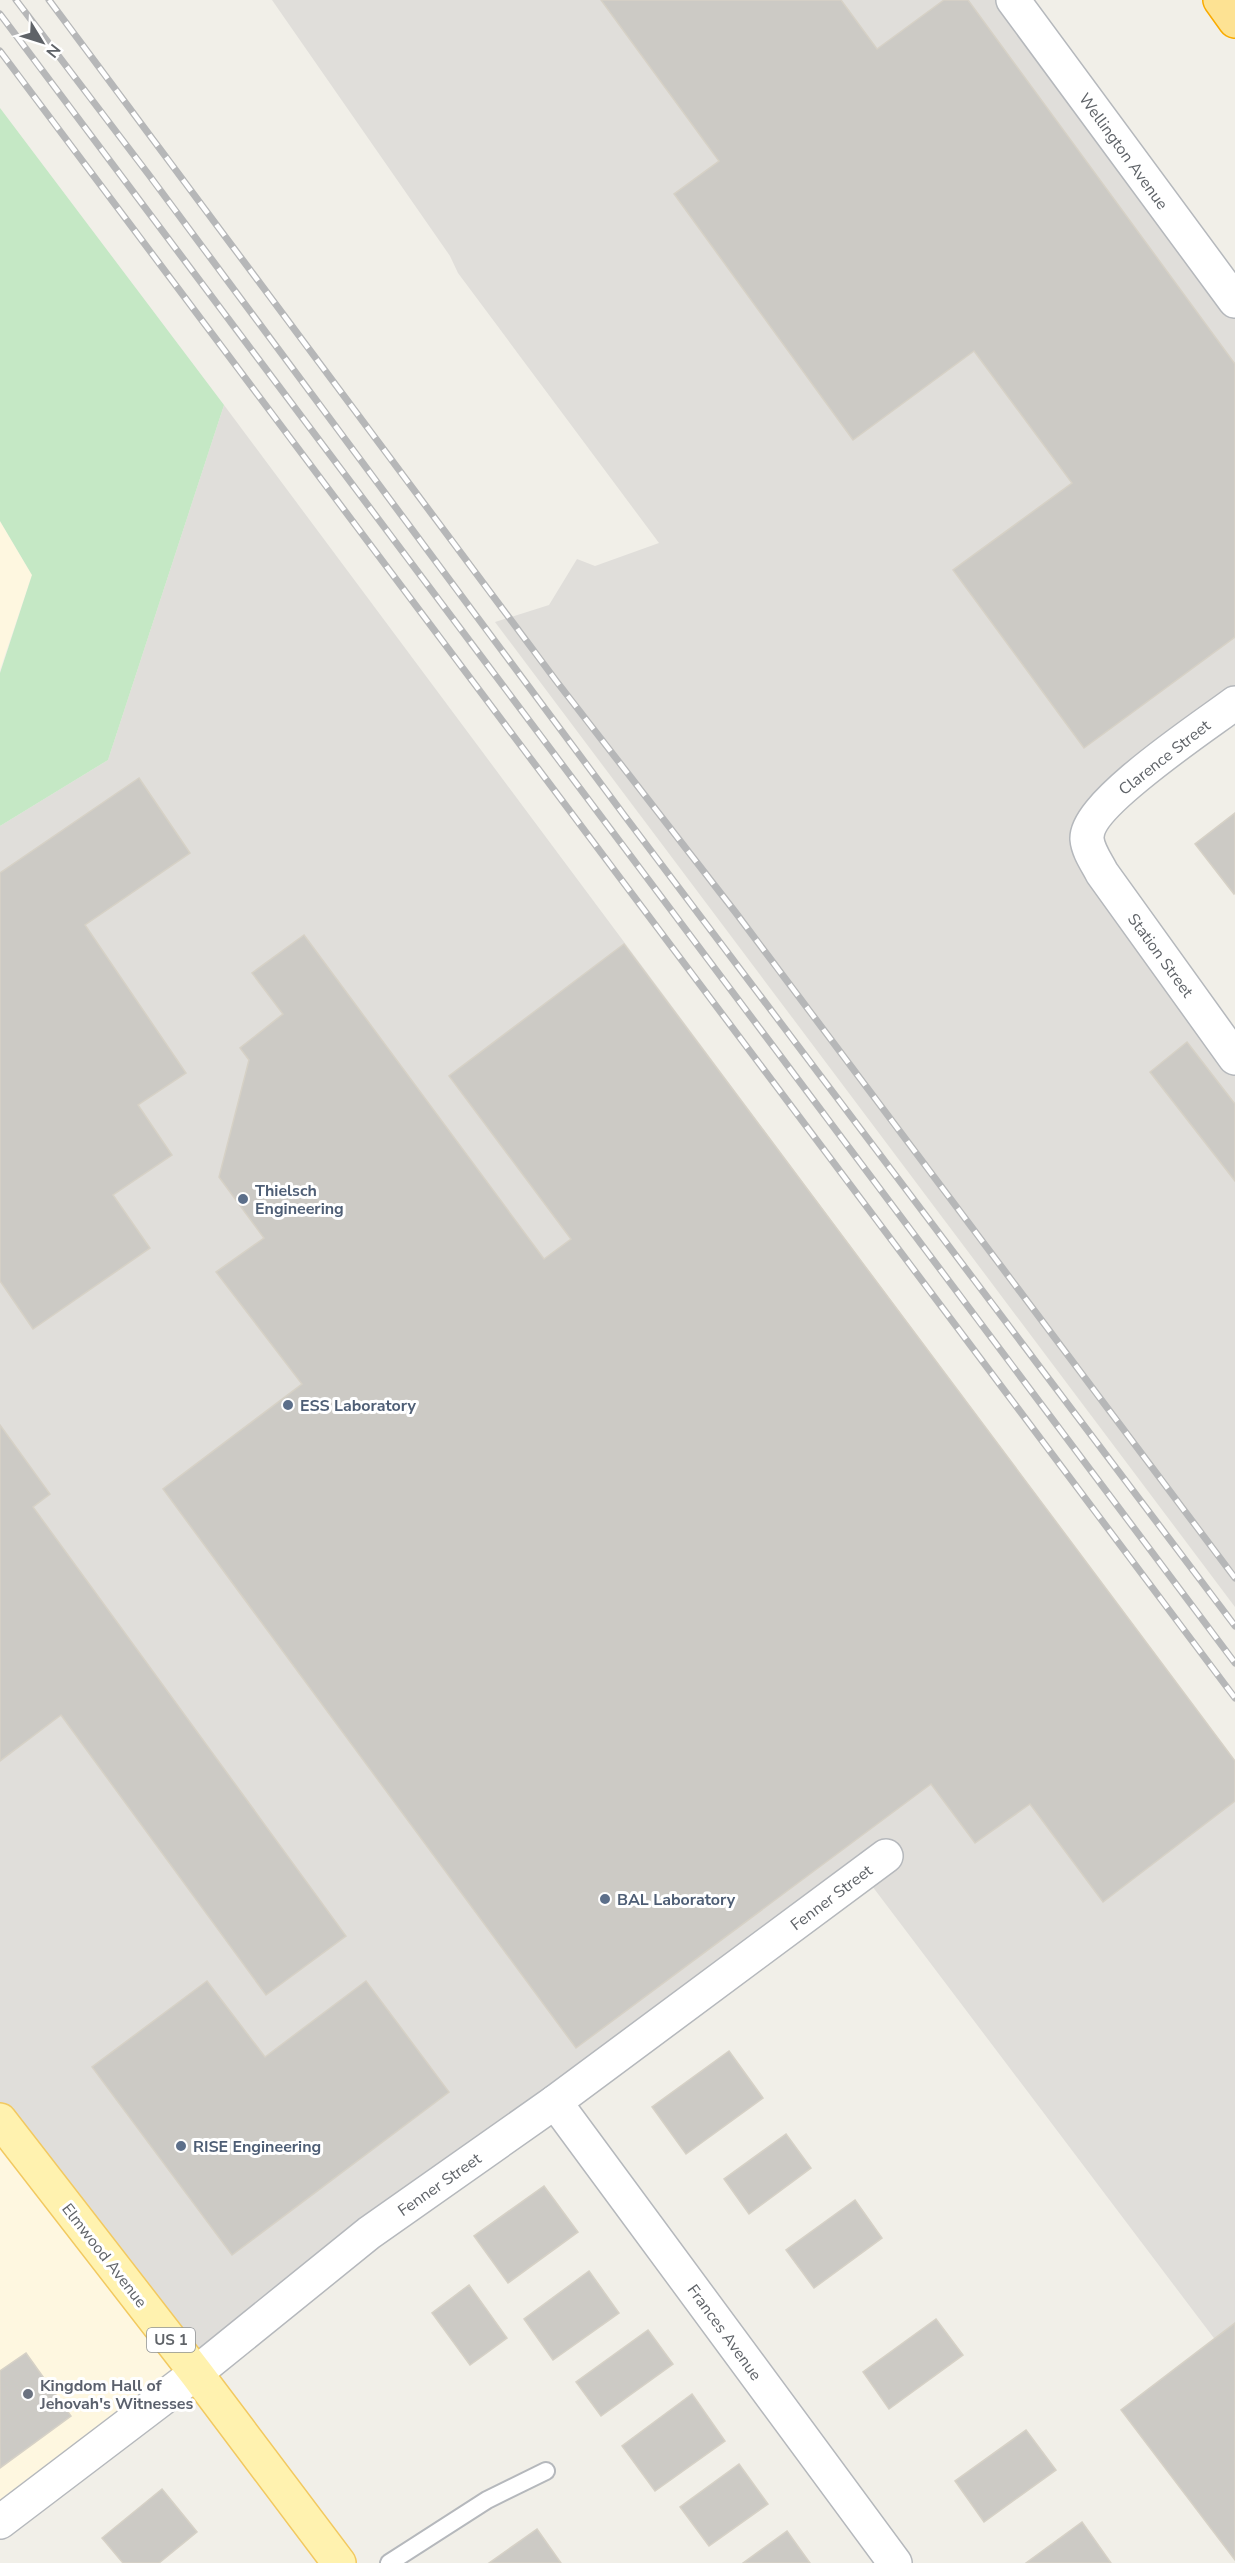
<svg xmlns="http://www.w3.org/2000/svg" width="1235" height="2563" font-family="'Nunito Sans',sans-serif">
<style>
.commercial{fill:#fef7e0}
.industrial{fill:#e0deda}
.green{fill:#c5e8c5}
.building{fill:#cccac5;stroke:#d6d1c6;stroke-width:1.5}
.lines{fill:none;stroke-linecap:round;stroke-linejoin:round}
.lane-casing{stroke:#b5b8bc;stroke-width:20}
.street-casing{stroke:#b5b8bc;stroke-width:36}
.primary-casing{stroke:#f2c960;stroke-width:36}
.highway-casing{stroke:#f9ab00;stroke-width:36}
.lane{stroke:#fff;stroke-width:16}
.street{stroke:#fff;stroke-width:33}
.primary{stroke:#fff2af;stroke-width:33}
.highway{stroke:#fde293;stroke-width:33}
.rail-casing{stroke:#b6b7b8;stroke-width:7}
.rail{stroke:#fff;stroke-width:4.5;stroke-dasharray:14;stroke-linecap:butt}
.service-dot{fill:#5c6f8a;stroke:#fff;stroke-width:2}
.worship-dot{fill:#6b7280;stroke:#fff;stroke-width:2}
.labels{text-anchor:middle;stroke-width:6;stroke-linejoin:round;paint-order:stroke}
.shield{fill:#fff;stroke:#8f9295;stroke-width:1.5}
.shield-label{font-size:15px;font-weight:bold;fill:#5f6368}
.street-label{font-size:16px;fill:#5f6368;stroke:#fff}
.service-label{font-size:16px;font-weight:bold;fill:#4e5e75;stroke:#fff;text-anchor:start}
.worship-label{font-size:16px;font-weight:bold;fill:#5b616d;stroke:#fff;text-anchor:start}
</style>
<rect width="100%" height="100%" fill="#f1efe8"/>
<g class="commercial">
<path d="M0 521 32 575 0 670Z"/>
<path d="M0 2121 189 2373 0 2518Z"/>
</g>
<g class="industrial">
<path d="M272 0H1007L1235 305V707L1095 834 1235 1057V1607L495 622 549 605 577 559 595 566 659 543 458 273 450 256Z"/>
<path d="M224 405 1235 1762V2366L863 1874 196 2373 0 2121V826L108 760Z"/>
</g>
<path class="green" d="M0 108 224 405 108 760 0 826V673L32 575 0 521Z"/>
<g class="building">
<path d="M601 0H841L877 49 944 0H968L1235 364V637L1084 748 953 570 1072 483 974 351 853 440 674 194 719 161Z"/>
<path d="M139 778 190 853 85 925 186 1073 138 1105 172 1155 113 1195 150 1248 33 1329 0 1281V873Z"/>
<path d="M1235 813V893L1234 894 1195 844Z"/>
<path d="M304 935 544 1259 571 1239 449 1076 624 944 1235 1761V1801L1103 1902 1030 1804 975 1843 931 1784 576 2048 163 1489 302 1384 216 1272 264 1238 219 1177 249 1060 240 1048 283 1014 252 973Z"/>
<path d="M1187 1042 1235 1104V1181L1150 1072Z"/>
<path d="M0 1425 50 1494 33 1507 346 1936 266 1995 61 1715 0 1761Z"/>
<path d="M207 1981 265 2057 366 1981 449 2092 232 2255 92 2067Z"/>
<path d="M729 2051 763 2098 686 2154 652 2107Z"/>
<path d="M786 2134 811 2168 749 2214 724 2179Z"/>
<path d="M544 2186 578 2232 508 2283 474 2236Z"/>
<path d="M855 2200 882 2238 814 2288 786 2250Z"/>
<path d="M589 2271 619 2313 553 2360 524 2319Z"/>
<path d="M469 2285 507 2338 470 2365 432 2313Z"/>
<path d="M936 2319 963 2355 889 2409 863 2372Z"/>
<path d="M1235 2323V2560L1121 2410Z"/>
<path d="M648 2330 673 2364 601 2416 576 2382Z"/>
<path d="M26 2353 71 2416 0 2468V2371Z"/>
<path d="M692 2394 725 2441 655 2491 622 2446Z"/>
<path d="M1026 2430 1056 2470 984 2522 955 2481Z"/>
<path d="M739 2464 768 2504 709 2546 680 2507Z"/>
<path d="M162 2489 197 2532 159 2563H123L102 2538Z"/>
<path d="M1082 2522 1111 2563H1026Z"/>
<path d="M537 2529 561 2563H489Z"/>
<path d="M787 2531 810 2563H743Z"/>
</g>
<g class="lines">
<defs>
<path id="lane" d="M389 2563 487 2500 546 2471"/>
<g id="street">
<path d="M1013 0 1235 301"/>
<path d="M1235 703C1206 725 1085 804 1087 839 1088 851 1097 863 1102 873L1235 1058"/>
<path d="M555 2102 895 2563"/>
<path d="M0 2522 196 2373 369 2233 555 2102 886 1856"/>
</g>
<path id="primary" d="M0 2120 196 2373 339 2563"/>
<path id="highway" d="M1220 0 1235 21"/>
</defs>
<use href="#lane" class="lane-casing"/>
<use href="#street" class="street-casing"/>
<use href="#primary" class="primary-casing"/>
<use href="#highway" class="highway-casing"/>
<use href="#lane" class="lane"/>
<use href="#street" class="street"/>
<use href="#primary" class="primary"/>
<use href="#highway" class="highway"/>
<defs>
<g id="rail">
<path d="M16 0 149 175 624 815 1235 1626"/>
<path d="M49 0 557 682 736 913 1235 1578"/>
<path d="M0 14 1235 1663"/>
<path d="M0 51 1235 1698"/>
</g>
</defs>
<use href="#rail" class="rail-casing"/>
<use href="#rail" class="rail"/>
</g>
<g class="service-dot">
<circle cx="243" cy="1199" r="6"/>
<circle cx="288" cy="1405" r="6"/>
<circle cx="605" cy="1899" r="6"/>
<circle cx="181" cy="2146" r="6"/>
</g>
<circle class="worship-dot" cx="28" cy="2394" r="6"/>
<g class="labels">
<rect class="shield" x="147" y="2328" width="48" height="24" rx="4.5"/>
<g class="shield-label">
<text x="171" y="2345">US 1</text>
</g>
<g class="street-label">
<text transform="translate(1124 151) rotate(54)" y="6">Wellington Avenue</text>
<text transform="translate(1164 757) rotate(-38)" y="6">Clarence Street</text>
<text transform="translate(1161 955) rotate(54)" y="6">Station Street</text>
<text transform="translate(831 1897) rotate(-37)" y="6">Fenner Street</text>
<text transform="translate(439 2184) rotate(-35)" y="6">Fenner Street</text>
<text transform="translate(105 2255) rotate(52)" y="6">Elmwood Avenue</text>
<text transform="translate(725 2332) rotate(54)" y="6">Frances Avenue</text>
</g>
<g class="service-label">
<text x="255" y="1196">Thielsch<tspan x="255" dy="18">Engineering</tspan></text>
<text x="300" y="1411">ESS Laboratory</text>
<text x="617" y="1905">BAL Laboratory</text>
<text x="193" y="2152">RISE Engineering</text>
</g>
<g class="worship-label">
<text x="40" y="2391">Kingdom Hall of<tspan x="40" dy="18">Jehovah's Witnesses</tspan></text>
</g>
</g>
<g transform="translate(42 42) rotate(128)" stroke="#ffffff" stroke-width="4.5" paint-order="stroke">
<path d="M0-4.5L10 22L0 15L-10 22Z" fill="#5f6368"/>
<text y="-9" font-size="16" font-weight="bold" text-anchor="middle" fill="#5f6368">N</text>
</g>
</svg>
